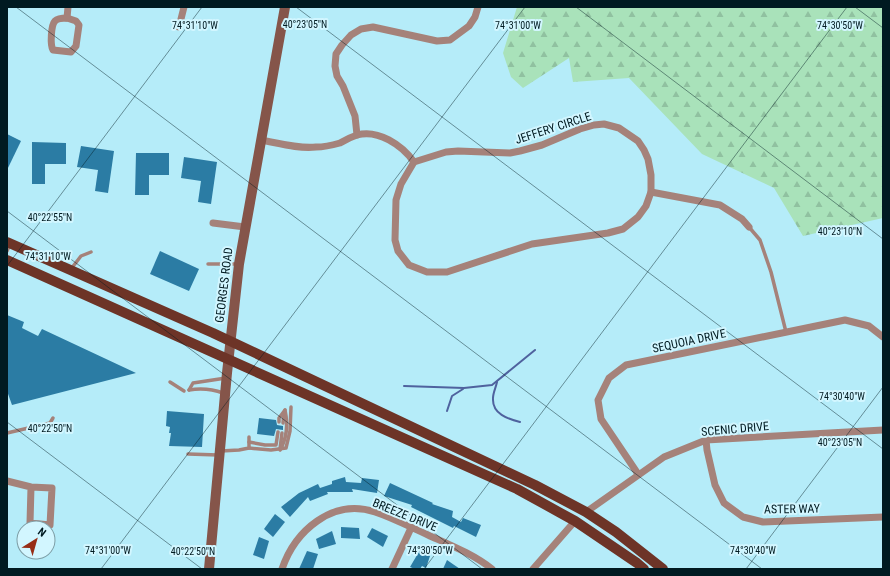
<svg xmlns="http://www.w3.org/2000/svg" width="890" height="576" font-family="'Roboto Condensed',sans-serif">
<style>
.forest{fill:url(#forest-firs)}
.lines{fill:none;stroke-linecap:round;stroke-linejoin:round}
.stream{stroke:#4f629e;stroke-width:2}
.building{fill:#2b7ca4}
.lane{stroke:#a5827a;stroke-width:3.5}
.street{stroke:#a5827a;stroke-width:7}
.secondary{stroke:#85554a;stroke-width:10}
.primary{stroke:#6d3427;stroke-width:10}
.ticks{fill:none;stroke:#001a21;stroke-width:1;stroke-opacity:0.45}
.labels{text-anchor:middle;stroke-width:4;stroke-linejoin:round;paint-order:stroke}
.street-label{font-size:12px;fill:#001a21;stroke:#d2f6ff}
.ticks-label{font-size:10px;text-anchor:middle;fill:#001a21;stroke:#d2f6ff;stroke-width:4;stroke-linejoin:round;paint-order:stroke}
</style>
<defs>
<pattern id="forest-firs" width="22" height="20" patternUnits="userSpaceOnUse"><rect width="22" height="20" fill="#a9e2ba"/><path d="M5 1l3.5 6h-7zM16 11l3.5 6h-7z" fill="#90c1a0"/></pattern>
</defs>
<rect width="100%" height="100%" fill="#b5ecf9"/>
<path class="forest" d="M517 7H883V218L803 236 774 188 702 154 629 78 573 82 569 58 523 88 511 77 503 53Z"/>
<g class="lines">
<g class="stream">
<path d="M497 382C496 387 493 393 493 398 492 414 508 419 520 422"/>
<path d="M404 386 464 388 492 385 535 350"/>
<path d="M447 411 452 396 463 389"/>
</g>
</g>
<g class="building">
<path d="M7 134 21 141 7 170Z"/>
<path d="M32 142 66 143V164H45V184H32Z"/>
<path d="M81 146 114 151 108 193 95 191 98 170 77 167Z"/>
<path d="M136 153H169V175H149V195H135Z"/>
<path d="M184 157 217 162 211 204 198 202 201 181 181 178Z"/>
<path d="M160 251 199 269 189 291 150 274Z"/>
<path d="M7 315 24 322 22 328 38 336 42 329 136 373 12 405 7 391Z"/>
<path d="M167 411 204 414 202 447 169 446 171 433H169L170 427 166 426Z"/>
<path d="M259 418 276 420 277 425 283 426V430L276 429 274 436 257 434Z"/>
<path d="M345 477 346 482 361 483 362 478 379 480 377 493 352 489 353 492H327L328 494 310 501 308 497 290 517 281 507 299 493 318 484 320 488 332 484V481Z"/>
<path d="M390 483 433 503 432 504 453 511 452 517 461 522 463 518 481 525 476 537 454 526 453 528 411 507 412 505 384 496Z"/>
<path d="M275 514 285 522 273 537 264 529Z"/>
<path d="M341 527 359 528 360 539 341 538Z"/>
<path d="M372 528 388 536 383 547 367 537Z"/>
<path d="M332 531 336 544 319 549 316 539Z"/>
<path d="M259 537 269 541 264 559 253 555Z"/>
<path d="M420 550 430 556 426 568 422 566 420 569H415L410 567Z"/>
<path d="M307 551 318 554 313 569H299Z"/>
<path d="M447 560 460 569H443Z"/>
</g>
<g class="lines">
<g class="lane">
<path d="M749 227 760 240 771 272 786 332"/>
<path d="M7 251 10 244"/>
<path d="M208 264H238"/>
<path d="M71 269 81 256 91 252"/>
<path d="M170 382 184 391"/>
<path d="M189 390 193 383 226 378"/>
<path d="M189 390C202 388 212 389 223 393"/>
<path d="M279 422V418L285 410"/>
<path d="M283 423 284 413"/>
<path d="M7 433 50 423 53 418"/>
<path d="M249 442 265 445H276L278 432"/>
<path d="M249 448 271 450 286 448 290 431 291 407"/>
<path d="M280 449 282 433"/>
<path d="M280 450C287 438 288 424 285 410"/>
<path d="M221 451 239 450 249 448V437"/>
<path d="M188 454 218 455"/>
</g>
<g class="street">
<path d="M67 18 76 21 79 25 76 46 71 52 53 50C50 45 51 25 55 21 58 18 64 18 67 18Z"/>
<path d="M67 18 68 7"/>
<path d="M179 27 184 7"/>
<path d="M604 124 619 128 638 141 644 150 648 159 651 175V192L646 206 638 217 623 229 608 233 532 244 447 272H427L409 265 398 251 395 240 396 200 401 184 414 162 446 152 458 151 510 153 520 151 542 145 580 129 594 125Z"/>
<path d="M357 135 355 116 343 86 337 76 335 66 336 54 342 45 351 35 361 29 373 27 437 41 450 40 469 26 475 17 478 7"/>
<path d="M261 140C278 143 298 149 316 147 323 147 333 145 340 143 345 140 351 137 357 135 378 129 402 145 414 162"/>
<path d="M651 192 720 205 742 219 749 227"/>
<path d="M213 223 245 227"/>
<path d="M706 440 707 450 715 485 724 503 743 517 763 522 883 517"/>
<path d="M638 474 601 419 598 400 609 378 626 365 845 320 869 326 883 337"/>
<path d="M7 481 31 487 52 488 50 525 30 523 31 487"/>
<path d="M586 512 664 457 706 440 883 430"/>
<path d="M282 569C295 531 332 498 375 512 393 518 410 527 428 535 450 545 473 554 492 569"/>
<path d="M392 569 411 528"/>
<path d="M533 569 575 521"/>
</g>
<path class="secondary" d="M209 569 227 373 239 264 285 7"/>
<g class="primary">
<path d="M7 242 213 333 535 485 586 512 616 532 663 569"/>
<path d="M7 260 517 489 575 521 637 563 644 569"/>
</g>
</g>
<path class="ticks" d="M16 7 762 569M296 7 883 449M576 7 883 239M855 7 883 28M7 211 482 569M7 266 202 7M7 422 202 569M101 569 525 7M424 569 847 7M746 569 883 387"/>
<g class="labels">
<g class="street-label">
<text transform="translate(553 128) rotate(-18)" y="4">JEFFERY CIRCLE</text>
<text transform="translate(224 285) rotate(-83)" y="4">GEORGES ROAD</text>
<text transform="translate(689 341) rotate(-12)" y="4">SEQUOIA DRIVE</text>
<text transform="translate(735 429) rotate(-5)" y="4">SCENIC DRIVE</text>
<text transform="translate(792 509) rotate(-1)" y="4">ASTER WAY</text>
<text transform="translate(405 515) rotate(22)" y="4">BREEZE DRIVE</text>
</g>
</g>
<g class="ticks-label">
<text x="305" y="28">40°23'05"N</text>
<text x="195" y="29">74°31'10"W</text>
<text x="518" y="29">74°31'00"W</text>
<text x="840" y="29">74°30'50"W</text>
<text x="50" y="221">40°22'55"N</text>
<text x="840" y="235">40°23'10"N</text>
<text x="48" y="260">74°31'10"W</text>
<text x="842" y="400">74°30'40"W</text>
<text x="50" y="432">40°22'50"N</text>
<text x="840" y="446">40°23'05"N</text>
<text x="108" y="554">74°31'00"W</text>
<text x="430" y="554">74°30'50"W</text>
<text x="753" y="554">74°30'40"W</text>
<text x="193" y="555">40°22'50"N</text>
</g>
<rect width="890" height="576" fill="none" stroke="#001a21" stroke-width="16"/>
<g transform="translate(36 540) rotate(37)"><circle r="19" fill="#d2f6ff" stroke="#7e9ea6"/>
<path d="M0-3L7 15L0 10L-7 15Z" fill="#972e17"/>
<text y="-6" font-size="11" font-weight="bold" text-anchor="middle" fill="#001a21">N</text>
</g>
</svg>
